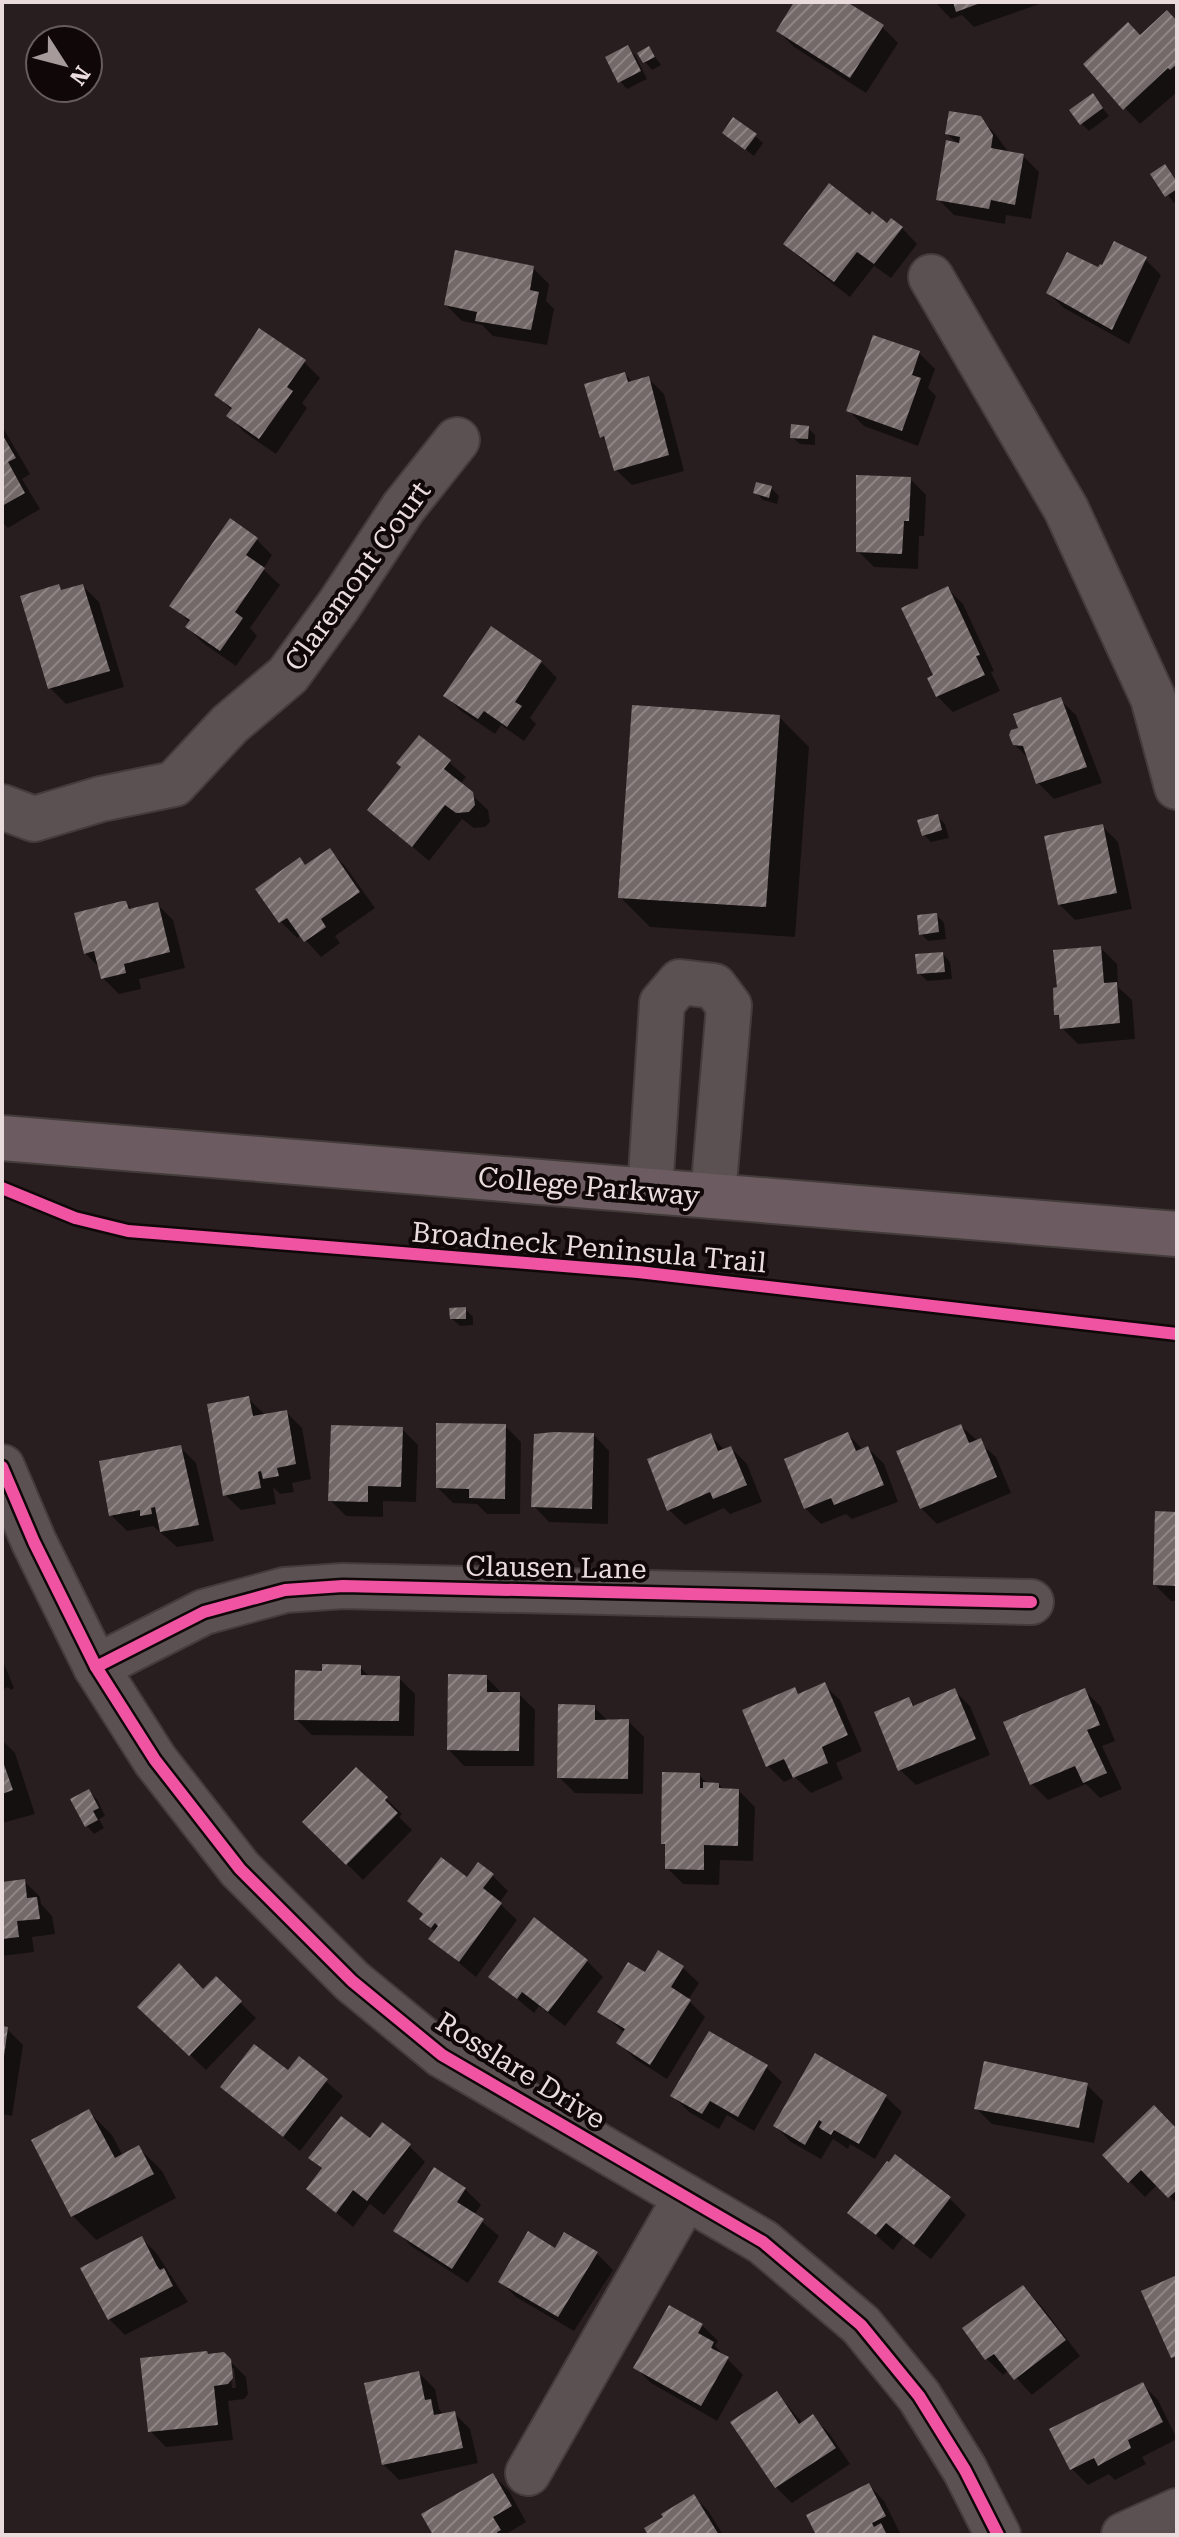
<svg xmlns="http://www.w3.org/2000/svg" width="1179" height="2537" font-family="'Roboto Serif',serif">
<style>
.shadow{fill:#0007;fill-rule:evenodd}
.building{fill:url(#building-hatch)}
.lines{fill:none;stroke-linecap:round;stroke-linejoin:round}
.minor-casing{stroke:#443b3b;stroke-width:48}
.major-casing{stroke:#443b3b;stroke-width:48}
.minor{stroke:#5c5152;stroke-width:44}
.major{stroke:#6c5c61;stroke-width:44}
.cycleway-casing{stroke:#0f0708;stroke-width:17}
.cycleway{stroke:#f153a3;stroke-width:12}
.labels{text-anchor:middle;stroke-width:8;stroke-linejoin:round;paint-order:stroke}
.street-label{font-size:28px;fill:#eadcdd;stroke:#0f0708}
</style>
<defs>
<pattern id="building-hatch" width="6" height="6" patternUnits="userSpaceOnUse" patternTransform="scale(2)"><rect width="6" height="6" fill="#736968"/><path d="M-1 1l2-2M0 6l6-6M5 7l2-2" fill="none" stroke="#8e8584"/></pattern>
</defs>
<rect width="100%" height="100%" fill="#291e1f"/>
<g class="shadow">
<path d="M797 2H843L882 27 898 43 866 93 794 47 778 31Z"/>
<path d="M935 2H1045L974 27 962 15 951 19Z"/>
<path d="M1177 23V92L1140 124 1125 108 1141 37Z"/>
<path d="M627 47 635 55 647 79 627 89 620 81Z"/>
<path d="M649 48 661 65 652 70 645 62Z"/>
<path d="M1092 95 1109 116 1089 131 1082 124Z"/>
<path d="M980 118 996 135 1009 153 1023 156 1039 172 1031 219 1006 215 1005 224 954 215 938 199 958 144 947 134Z"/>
<path d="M724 133 755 136 763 143 754 156Z"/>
<path d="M1165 166 1177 181V202L1174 203 1152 174Z"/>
<path d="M870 217 902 228 917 244 891 278 874 266 850 297 801 259 786 244Z"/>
<path d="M1145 259 1161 275 1129 344 1064 308 1048 293 1099 270Z"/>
<path d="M533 268 549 284 546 301 554 309 547 345 493 336 482 325 462 321 446 305Z"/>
<path d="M919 353 935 369 928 388 936 396 918 446 864 426 848 410Z"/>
<path d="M304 362 320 378 302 403 307 408 276 454 244 432 229 416 233 411 216 395Z"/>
<path d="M625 374 633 383 648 378 664 394 684 471 632 485 616 470 609 444 602 437Z"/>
<path d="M2 426 30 474 22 479 40 509 8 528 2 522Z"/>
<path d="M808 428 815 435V445L800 444 792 437Z"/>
<path d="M910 479 926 495 924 536H919L918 569 874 567 858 551Z"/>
<path d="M771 488 779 496 777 504 763 500 755 492Z"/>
<path d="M256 539 272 555 263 569 280 585 250 628 257 636 236 666 203 643 187 627 190 623 172 605Z"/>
<path d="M83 586 99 602 124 687 66 704 50 688 58 587 64 592Z"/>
<path d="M948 589 963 604 994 671 991 672 1000 691 953 712 937 696 936 676Z"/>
<path d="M541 662 557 678 530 718 536 724 524 741 501 725 495 734 461 711 446 696Z"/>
<path d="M1060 700 1076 715 1102 783 1054 799 1038 783 1030 760 1014 744Z"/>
<path d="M779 717 809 747 795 937 650 927 620 897Z"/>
<path d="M420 737 466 777 460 784 488 810 490 822 485 827 474 828 462 819 429 861 369 809 404 768Z"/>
<path d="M937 816 945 824 949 838 931 842 924 835Z"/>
<path d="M1102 826 1118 842 1132 909 1075 920 1059 904Z"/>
<path d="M329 850 345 866 375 908 335 936 340 943 321 957 301 935 297 938 281 922 258 889 306 867Z"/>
<path d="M126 903 133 910 157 904 173 920 185 968 139 979 141 989 119 994 103 978 100 968 85 953Z"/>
<path d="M937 915 944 923 946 939 928 941 921 934Z"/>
<path d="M1101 948 1117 964 1118 987 1132 1000 1135 1039 1078 1044 1062 1028V1020L1056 1014Z"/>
<path d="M943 954 950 962 952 979 927 981 919 973Z"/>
<path d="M465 1309 473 1317V1325L460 1326 452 1319Z"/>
<path d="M249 1399 265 1415 286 1412 302 1428 311 1479 292 1483 294 1492 280 1494 273 1487 276 1504 241 1510 225 1495Z"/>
<path d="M505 1426 521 1442 520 1514H487L477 1504 453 1503 438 1488Z"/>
<path d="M961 1426 996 1457 1011 1493 937 1524 921 1508Z"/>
<path d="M402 1429 418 1445 416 1502 383 1501V1517L346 1516 330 1500Z"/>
<path d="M848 1434 863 1450 868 1448 884 1464 898 1502 852 1519 846 1514 821 1524 805 1508Z"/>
<path d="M594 1435 609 1451 608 1524 549 1522 534 1506Z"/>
<path d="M711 1436 726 1451 731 1448 747 1464 762 1502 730 1514 724 1508 685 1525 669 1510Z"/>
<path d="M180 1447 196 1463 214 1541 177 1547 153 1526 127 1531 111 1515Z"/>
<path d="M1177 1514V1601H1171L1155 1585Z"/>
<path d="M2 1659 14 1688 11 1690 8 1687 2 1690Z"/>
<path d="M360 1667 371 1678H399L415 1694 414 1736 312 1735 296 1719 324 1673Z"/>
<path d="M486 1677 503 1694H519L535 1710 534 1766H464L449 1750Z"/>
<path d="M824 1685 840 1700 862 1751 836 1763 843 1779 811 1793 795 1777 784 1782 768 1766 744 1711 795 1689 800 1695Z"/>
<path d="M955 1691 970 1706 990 1755 916 1785 900 1770 909 1700 916 1707Z"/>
<path d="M1085 1691 1101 1707 1115 1741 1102 1746 1122 1789 1100 1798 1086 1784 1048 1800 1032 1784Z"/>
<path d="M594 1707 609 1722 628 1721 644 1737 643 1794 575 1793 559 1777Z"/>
<path d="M2 1740 15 1753 35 1814 2 1823Z"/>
<path d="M356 1769 402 1814 399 1817 412 1830 363 1880 305 1822Z"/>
<path d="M699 1775 708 1784H719L725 1791H739L755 1807 753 1861 720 1860 719 1885 683 1884 667 1868V1848L663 1843Z"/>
<path d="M89 1792 97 1799 105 1816 99 1819 104 1828 94 1834 87 1826Z"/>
<path d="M492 1875 508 1891 499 1903 517 1920 476 1977 430 1939 435 1932 422 1919 424 1916 410 1901 467 1879Z"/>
<path d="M24 1881 40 1897 41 1904 52 1916 55 1934 32 1937 34 1952 2 1956V1884Z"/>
<path d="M587 1961 603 1977 565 2026 539 2006 534 2013 491 1977Z"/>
<path d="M683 1968 699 1983 688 2000 705 2017 667 2079 635 2059 619 2043 625 2033 600 2012 645 1975Z"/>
<path d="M216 1979 256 2018 206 2070 156 2022 204 1991Z"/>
<path d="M2 2028 7 2029 23 2045 12 2116 2 2114Z"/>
<path d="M816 2056 886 2097 902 2112 875 2159 850 2144 848 2149 833 2139 821 2159 791 2142 775 2126Z"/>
<path d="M299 2059 343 2096 300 2151 223 2087 288 2072Z"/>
<path d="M766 2067 782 2082 754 2131 727 2115 719 2129 689 2112 673 2096Z"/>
<path d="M1087 2085 1103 2101 1094 2143 992 2124 976 2108Z"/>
<path d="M88 2111 112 2135 123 2156 138 2147 162 2171 176 2198 96 2240 73 2216 33 2141Z"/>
<path d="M1177 2131V2204L1158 2184 1145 2197 1104 2155Z"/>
<path d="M370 2141 409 2146 425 2162 384 2215 370 2204 353 2227 308 2189 323 2170 311 2158Z"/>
<path d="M895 2157 950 2199 966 2215 931 2259 903 2237 893 2250 850 2213Z"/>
<path d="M465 2189 481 2205 474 2215 499 2236 468 2283 411 2246 396 2230Z"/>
<path d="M564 2235 597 2254 613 2270 574 2331 516 2297 501 2282 555 2251Z"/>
<path d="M142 2238 157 2254 188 2302 125 2335 109 2319Z"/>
<path d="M1023 2288 1039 2303 1080 2356 1032 2395 1009 2370 1003 2375 987 2359 965 2329Z"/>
<path d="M702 2325 718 2341 715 2346 743 2375 717 2421 651 2383 636 2368Z"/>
<path d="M223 2354 246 2377 248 2394 244 2399 228 2401 233 2440 166 2447 150 2431 209 2356ZM230 2368H234L236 2388H232Z"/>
<path d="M419 2373 435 2389 439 2409 445 2415 454 2413 470 2429 478 2463 399 2480 383 2464Z"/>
<path d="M1142 2384 1158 2400 1177 2439 1142 2457 1146 2464 1115 2480 1109 2474 1088 2485 1072 2469 1052 2430Z"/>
<path d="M777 2393 803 2424 813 2417 829 2433 850 2464 792 2503 776 2487 733 2422Z"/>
<path d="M493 2475 509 2491 526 2522 508 2533 509 2535H435Z"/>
<path d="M869 2485 884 2501 900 2533 895 2535H818Z"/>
<path d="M694 2496 709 2512 723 2535H651L665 2517Z"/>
</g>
<g class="building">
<path d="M794 2H847L884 25 850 78 776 31Z"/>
<path d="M953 2H983L956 12Z"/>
<path d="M1167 10 1177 21V64L1170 70 1168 68 1123 110 1083 64 1128 22 1140 35Z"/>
<path d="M628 45 641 71 618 83 605 57Z"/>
<path d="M649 46 655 57 643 63 637 53Z"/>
<path d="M1093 93 1103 108 1080 125 1069 110Z"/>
<path d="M949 111 981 116 993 135 991 148 1024 154 1015 205 991 200 989 209 936 200 946 140 959 143 960 137 945 134Z"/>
<path d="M733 117 757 134 745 150 722 133Z"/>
<path d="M1165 164 1177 182V189L1165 197 1150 174Z"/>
<path d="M829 183 870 215 872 211 887 223 891 218 903 227 874 264 857 252 834 282 783 244Z"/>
<path d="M1114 241 1147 257 1112 330 1046 293 1067 252 1098 267 1100 264 1102 265Z"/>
<path d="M455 250 534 266 530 290 539 292 531 330 475 321 477 312 444 305Z"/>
<path d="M259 328 306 360 287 387 293 391 259 439 226 416 232 408 214 395Z"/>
<path d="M873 335 920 351 912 375 921 378 902 431 846 411Z"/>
<path d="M625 372 628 382 649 376 669 455 614 471 604 436 600 438 584 384Z"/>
<path d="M791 424 809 426 808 439 790 438Z"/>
<path d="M2 434 16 458 8 462 25 493 2 506Z"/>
<path d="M856 475 911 477 909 521H904L902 554 856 552Z"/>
<path d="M756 482 772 486 769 498 753 493Z"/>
<path d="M230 518 258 538 246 555 265 568 235 612 243 618 220 651 185 627 190 620 169 606Z"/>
<path d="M59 584 61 590 83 584 110 671 48 689 20 596Z"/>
<path d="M948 586 980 655 976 656 985 675 936 697 927 678 933 675 901 608Z"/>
<path d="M491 626 542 661 515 702 522 706 507 727 484 711 478 719 443 696Z"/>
<path d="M1061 697 1087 767 1036 784 1023 746 1013 745 1009 735 1011 730 1018 728 1013 714Z"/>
<path d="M632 705 780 715 766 907 618 898Z"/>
<path d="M419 735 451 760 444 769 473 792 475 805 469 812 456 813 445 805 412 847 367 810 401 767 396 763Z"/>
<path d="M938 814 942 830 922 836 917 820Z"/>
<path d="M1103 824 1117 893 1058 905 1044 836Z"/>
<path d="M330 848 360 892 321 919 326 927 304 942 287 918 279 923 255 889 300 857 305 865Z"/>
<path d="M122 901H126L129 909 158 902 170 952 124 964 126 973 101 979 94 951 84 954 74 913Z"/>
<path d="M937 913 939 932 919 935 917 915Z"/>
<path d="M1101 946 1104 983 1117 982 1120 1023 1060 1029 1059 1015H1054L1053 988 1057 987 1053 950Z"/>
<path d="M943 952 945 972 917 974 915 954Z"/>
<path d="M466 1307V1319H450L449 1308Z"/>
<path d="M249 1396 253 1416 287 1410 296 1464 277 1468 279 1476 263 1479 261 1471 258 1472 261 1488 223 1496 207 1404Z"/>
<path d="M436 1423 506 1424 505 1499 469 1498V1489L436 1488Z"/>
<path d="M961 1424 969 1443 981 1438 997 1477 920 1509 896 1451Z"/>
<path d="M331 1425 403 1427 401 1487 368 1486V1502L328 1501Z"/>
<path d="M554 1432 594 1433 592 1509 531 1507 534 1434Z"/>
<path d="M848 1432 856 1451 868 1446 884 1485 834 1505 831 1498 804 1509 784 1459Z"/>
<path d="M711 1433 718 1451 731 1446 747 1485 713 1499 710 1492 667 1511 647 1459Z"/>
<path d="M181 1445 199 1525 160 1532 155 1507 151 1508 152 1514 140 1516V1510L109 1516 99 1461Z"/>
<path d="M1155 1511 1177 1512V1586L1153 1585Z"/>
<path d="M322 1664 361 1665V1675L400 1676 399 1721 294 1720 295 1670 322 1671Z"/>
<path d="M448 1674 487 1675V1692H520L519 1751 447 1750Z"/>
<path d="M825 1682 848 1735 822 1747 828 1763 793 1778 784 1759 766 1767 742 1710 795 1687 798 1694Z"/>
<path d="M955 1688 976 1739 898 1771 874 1712 909 1697 913 1706Z"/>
<path d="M1085 1688 1100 1725 1087 1730 1107 1773 1083 1783 1075 1766 1030 1785 1003 1722Z"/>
<path d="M558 1704 595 1705V1720L629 1719 628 1779 557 1778Z"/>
<path d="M2 1759 13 1790 2 1794Z"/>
<path d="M356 1767 388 1797 385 1800 398 1813 346 1865 302 1822Z"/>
<path d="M662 1772 700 1773V1788H703V1782L719 1783V1788L739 1789 738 1846 704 1845V1870L665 1869V1844H661Z"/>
<path d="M89 1789 99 1808 93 1811 98 1820 85 1827 70 1799Z"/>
<path d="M441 1857 467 1877 478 1862 494 1874 483 1888 502 1903 459 1962 428 1939 438 1926 435 1923 431 1928 428 1926 419 1919 423 1914 407 1901Z"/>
<path d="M25 1879 27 1898 37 1897 40 1919 17 1921 19 1937 2 1939V1882Z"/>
<path d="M534 1917 588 1960 548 2012 522 1992 517 1999 488 1977Z"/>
<path d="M658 1950 684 1966 671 1987 691 2000 650 2065 616 2043 625 2029 597 2012 628 1962 645 1972Z"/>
<path d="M179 1963 203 1989 216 1976 242 2001 189 2056 137 2007Z"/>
<path d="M2 2026 8 2027 4 2056H2Z"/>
<path d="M709 2031 768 2065 738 2117 710 2101 702 2114 670 2096Z"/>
<path d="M254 2044 288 2070 299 2056 328 2079 283 2137 220 2087Z"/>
<path d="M815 2053 887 2095 859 2144 834 2130 831 2135 821 2129 819 2127 822 2122 819 2120 805 2145 773 2126Z"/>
<path d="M984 2061 1088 2083 1079 2128 974 2109Z"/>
<path d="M1154 2105 1177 2129V2190L1168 2198 1141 2170 1128 2183 1102 2155Z"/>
<path d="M89 2109 115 2158 139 2145 154 2174 71 2217 31 2140Z"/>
<path d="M341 2116 370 2138 382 2122 411 2144 367 2201 353 2190 336 2213 306 2189 322 2168 308 2158Z"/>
<path d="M895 2154 951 2197 914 2245 886 2223 876 2235 847 2213 887 2161 889 2162Z"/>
<path d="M434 2167 466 2188 457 2202 484 2219 452 2269 393 2231Z"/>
<path d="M528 2231 555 2248 564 2232 598 2252 558 2317 498 2282Z"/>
<path d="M142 2236 157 2266 160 2270 164 2268 173 2286 108 2320 80 2268Z"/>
<path d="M1177 2275V2356L1171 2358 1141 2291Z"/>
<path d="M1023 2285 1066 2340 1014 2380 994 2354 985 2360 962 2328Z"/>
<path d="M669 2305 703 2324 698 2333 714 2342 711 2348 729 2357 701 2406 633 2368Z"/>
<path d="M207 2351 208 2354 224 2352 231 2359 233 2378 228 2384 214 2386 218 2425 148 2432 140 2358Z"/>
<path d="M419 2371 425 2400 431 2399 434 2415 455 2411 463 2448 382 2465 364 2383Z"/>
<path d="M1143 2382 1163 2422 1128 2440 1131 2448 1103 2463 1098 2466 1094 2458 1070 2470 1049 2429Z"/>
<path d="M777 2391 799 2424 813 2414 836 2448 775 2488 730 2422Z"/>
<path d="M493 2473 512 2506 493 2517 501 2530 497 2532 498 2535H433L421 2514Z"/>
<path d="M869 2483 886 2516 872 2523 874 2527 881 2523 887 2535H816L806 2515Z"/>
<path d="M694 2494 719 2535H648L644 2528 663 2517 661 2514Z"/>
</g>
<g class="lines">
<defs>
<g id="minor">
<path d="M931 277 1066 509 1153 698 1177 787"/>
<path d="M2 807 34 819 101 799 174 784 230 724 288 675 339 605 403 508 457 440"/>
<path d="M650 1191 662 1003 680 982 714 986 729 1006 713 1196"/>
<path d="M2 1467 34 1542 96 1667 155 1760 240 1869 352 1981 442 2055 763 2242 861 2325 919 2396 965 2470 998 2535"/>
<path d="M96 1667 204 1612 285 1590 343 1586 1031 1602"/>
<path d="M528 2473 686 2197"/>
<path d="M1124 2535 1177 2511"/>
</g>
<path id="major" d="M2 1138 1177 1234"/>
</defs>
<use href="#minor" class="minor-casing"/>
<use href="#major" class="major-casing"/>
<use href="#minor" class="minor"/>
<use href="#major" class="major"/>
<defs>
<g id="cycleway">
<path d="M2 1188 75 1218 128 1231 638 1272 1177 1334"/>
<path d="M2 1467 34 1542 96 1667 155 1760 240 1869 352 1981 442 2055 763 2242 861 2325 919 2396 965 2470 998 2535"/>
<path d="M96 1667 204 1612 285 1590 343 1586 1031 1602"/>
</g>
</defs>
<use href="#cycleway" class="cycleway-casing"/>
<use href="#cycleway" class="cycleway"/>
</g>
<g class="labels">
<g class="street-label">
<text transform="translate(357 576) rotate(-54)" y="10">Claremont Court</text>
<text transform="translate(589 1186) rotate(5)" y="10">College Parkway</text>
<text transform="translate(589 1247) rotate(5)" y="10">Broadneck Peninsula Trail</text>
<text transform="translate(556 1567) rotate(1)" y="10">Clausen Lane</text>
<text transform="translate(521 2070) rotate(32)" y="10">Rosslare Drive</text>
</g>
</g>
<rect width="1179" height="2537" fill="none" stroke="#eadcdd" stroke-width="8"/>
<g transform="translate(64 64) rotate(126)"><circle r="38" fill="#0f0708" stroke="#675c5d" stroke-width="2"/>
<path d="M0-6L14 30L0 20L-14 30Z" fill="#a69a9a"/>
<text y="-12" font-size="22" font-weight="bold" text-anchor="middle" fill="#eadcdd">N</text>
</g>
</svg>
